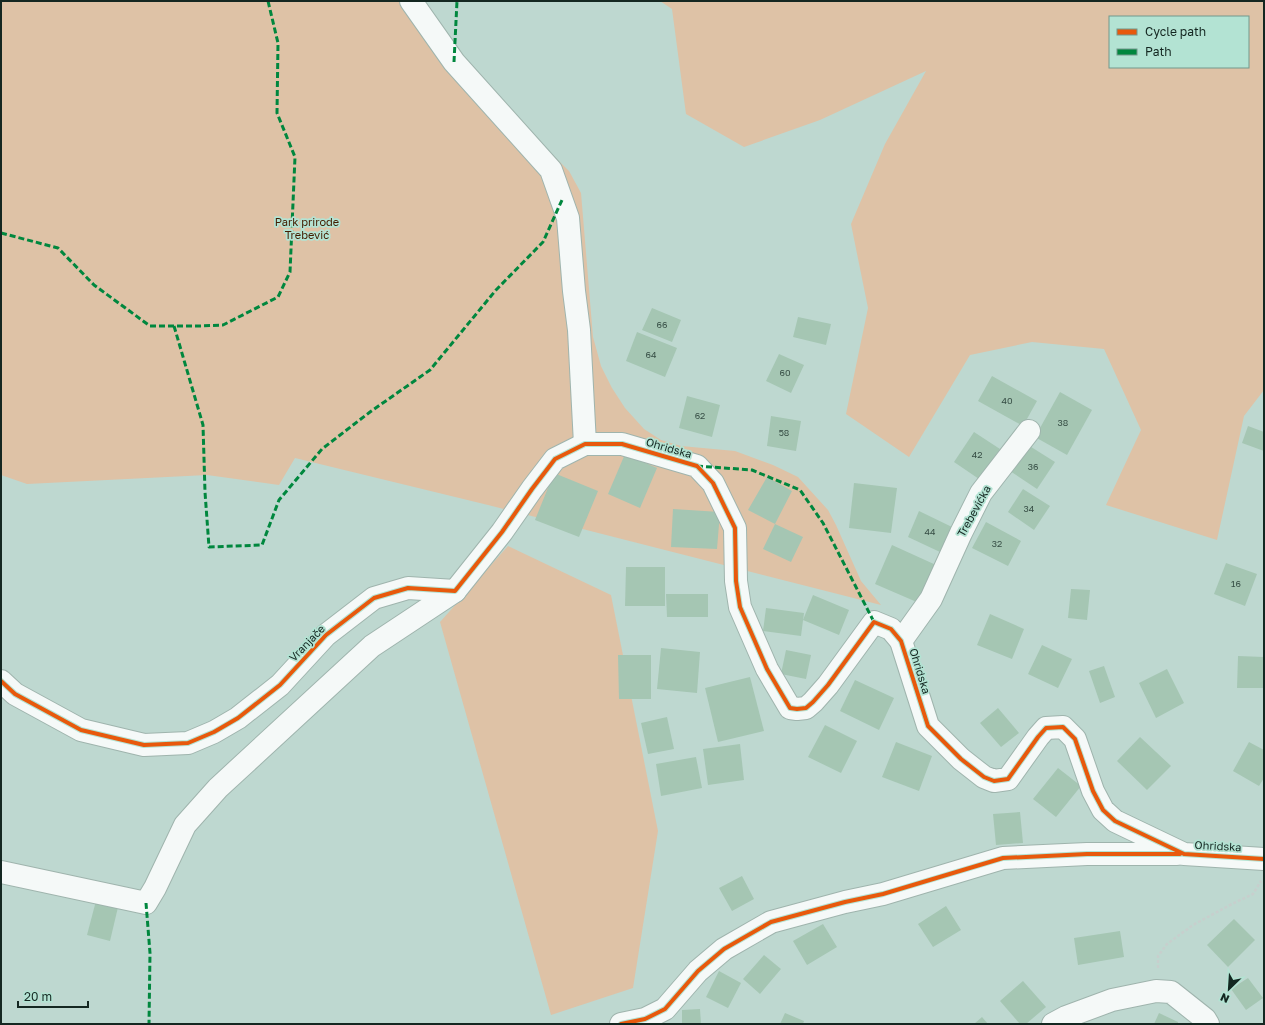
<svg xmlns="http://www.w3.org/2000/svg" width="1265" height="1025" font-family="'Golos Text',sans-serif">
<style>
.green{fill:#dec2a6;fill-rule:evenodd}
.building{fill:#a5c6b3}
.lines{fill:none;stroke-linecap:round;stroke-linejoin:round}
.street-casing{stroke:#9fb4ad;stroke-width:24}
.path{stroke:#c7cfcd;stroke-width:2.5;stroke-dasharray:3 2;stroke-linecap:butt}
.street{stroke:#f5f9f8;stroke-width:22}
.quiet{stroke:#00873e;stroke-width:3;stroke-dasharray:6 3;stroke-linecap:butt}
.cycleway-casing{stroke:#b3e3d3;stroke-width:6}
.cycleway{stroke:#e8590c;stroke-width:4}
.labels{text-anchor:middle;stroke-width:3.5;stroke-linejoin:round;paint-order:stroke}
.number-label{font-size:9px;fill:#384f46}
.park-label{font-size:11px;fill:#441d01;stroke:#b3e3d3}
.street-label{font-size:11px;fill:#142721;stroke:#b3e3d3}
</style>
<rect width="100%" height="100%" fill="#bed8d0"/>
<g class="green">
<path d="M1 1H418L512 115 569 171 581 193 593 337 601 366 612 388 625 408 644 429 661 440 681 446 735 451 773 465 798 477 828 510 836 525 861 581 881 605 488 505 295 458 279 485 207 475 27 484 1 475Z"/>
<path d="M660 1H1264V390L1244 416 1217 540 1106 505 1141 430 1104 349 1032 342 970 355 909 457 846 414 868 308 851 224 885 144 926 71 820 120 744 147 686 114 672 9ZM1110 17H1248V67H1110Z"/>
<path d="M508 546 611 595 658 831 633 988 551 1015 440 622Z"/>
</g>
<g class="building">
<path d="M652 308 681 320 672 342 642 330Z"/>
<path d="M798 317 831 324 826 345 793 337Z"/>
<path d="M637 332 677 348 665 377 626 361Z"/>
<path d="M779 354 804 365 791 393 766 381Z"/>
<path d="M992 376 1037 401 1023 426 978 401Z"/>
<path d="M1060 392 1092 410 1067 455 1035 437Z"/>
<path d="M687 396 720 405 712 437 679 428Z"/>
<path d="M771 416 801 421 796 451 767 446Z"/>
<path d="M1248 426 1264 432V451L1242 443Z"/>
<path d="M974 432 1000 449 979 479 954 462Z"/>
<path d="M1028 445 1055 462 1037 489 1010 471Z"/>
<path d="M625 454 657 468 640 508 608 494Z"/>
<path d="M554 473 598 491 579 537 535 520Z"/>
<path d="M767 477 792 491 775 524 803 537 791 562 763 549 775 524 748 510Z"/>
<path d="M854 483 897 488 891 533 849 528Z"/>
<path d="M1023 489 1050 506 1034 530 1008 512Z"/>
<path d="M673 509 720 512 717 549 671 547Z"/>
<path d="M919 511 952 527 940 552 908 537Z"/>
<path d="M986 522 1021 541 1008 566 972 548Z"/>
<path d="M892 545 936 565 919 603 875 584Z"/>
<path d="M1226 563 1257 574 1245 606 1214 594Z"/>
<path d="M626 567H665V606H625Z"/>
<path d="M1071 589 1090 590 1087 620 1068 618Z"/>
<path d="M666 594H708V617H667Z"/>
<path d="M813 595 849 610 839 635 803 620Z"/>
<path d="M766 608 804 613 801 636 763 631Z"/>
<path d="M990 614 1024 629 1012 659 977 645Z"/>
<path d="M1042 645 1072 659 1058 688 1028 674Z"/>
<path d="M661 648 700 652 697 693 657 689Z"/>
<path d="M786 650 811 655 806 679 781 674Z"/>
<path d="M618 655H651V699H619Z"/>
<path d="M1238 656 1264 657V688H1237Z"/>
<path d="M1104 666 1115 697 1100 703 1089 671Z"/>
<path d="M1167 669 1184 703 1156 718 1139 683Z"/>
<path d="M750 677 764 731 718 742 705 688Z"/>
<path d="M855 680 894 698 879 730 840 711Z"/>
<path d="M998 708 1019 733 1001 747 980 723Z"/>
<path d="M667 717 674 749 648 754 641 723Z"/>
<path d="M825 725 857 741 841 773 808 757Z"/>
<path d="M1140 737 1171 766 1147 790 1117 761Z"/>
<path d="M896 742 932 756 919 791 882 777Z"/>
<path d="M1249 742 1264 750V778L1259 786 1233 771Z"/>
<path d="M740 744 744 780 708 785 703 749Z"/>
<path d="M696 757 702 788 661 796 656 764Z"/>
<path d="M1058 768 1081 786 1056 817 1033 799Z"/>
<path d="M1020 812 1023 843 996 845 993 814Z"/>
<path d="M742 876 754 899 732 911 719 888Z"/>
<path d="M97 897 119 903 110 941 87 935Z"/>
<path d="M946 906 961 930 933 947 918 924Z"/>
<path d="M1234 919 1255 940 1228 967 1207 945Z"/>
<path d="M823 924 837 947 807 965 793 941Z"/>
<path d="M1120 931 1124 957 1078 965 1074 938Z"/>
<path d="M764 955 781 969 760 994 743 979Z"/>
<path d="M719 971 741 983 728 1008 706 997Z"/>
<path d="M1248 978 1263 998 1246 1010 1231 989Z"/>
<path d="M1023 981 1046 1007 1026 1024H1020L1000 1001Z"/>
<path d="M700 1009 701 1024H682V1010Z"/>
<path d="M785 1013 804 1021 803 1024H780Z"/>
<path d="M1159 1013 1178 1022V1024H1154Z"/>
<path d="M982 1017 988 1024H974Z"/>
</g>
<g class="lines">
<defs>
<g id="street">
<path d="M411 1 454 62 551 170 568 218 574 291 579 330 585 444"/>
<path d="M901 641 931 599 961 533 981 493 1029 431"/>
<path d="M1 681 15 694 81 730 144 745 188 743 214 732 238 718 280 685 326 635 374 598 408 588 455 591 502 532 532 489 555 459 585 444H622L697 466 713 483 735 528 736 581 740 607 767 669 790 708 797 709 806 708 813 702 828 685 874 622 891 629 901 641 928 726 961 759 984 777 994 781 1008 779 1038 737 1046 728 1063 727 1075 739 1093 791 1103 810 1115 821 1184 854 1264 859"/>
<path d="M1 872 146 903 155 888 185 825 218 788 372 646 455 591"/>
<path d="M621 1024 645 1019 665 1009 698 971 724 949 771 922 845 902 883 894 1003 858 1087 854H1177"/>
<path d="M1053 1024 1066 1017 1112 1000 1156 991 1171 992 1205 1019 1208 1024"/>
</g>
</defs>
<use href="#street" class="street-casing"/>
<path class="path" d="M1158 968V956L1167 944 1193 925 1230 905 1253 894 1261 881"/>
<use href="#street" class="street"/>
<g class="quiet">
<path d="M454 62 457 1"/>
<path d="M1 233 58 248 94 285 150 326H198L223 325 278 297 290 272 295 157 277 113 278 43 268 1"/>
<path d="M174 326 203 425 205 492 209 547 262 545 279 500 322 449 370 412 430 370 496 290 543 242 562 200"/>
<path d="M697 466 752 470 800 490 823 523 874 622"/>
<path d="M146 903 150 953 149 1024"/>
</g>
<defs>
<g id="cycleway">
<path d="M1 681 15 694 81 730 144 745 188 743 214 732 238 718 280 685 326 635 374 598 408 588 455 591 502 532 532 489 555 459 585 444H622L697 466 713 483 735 528 736 581 740 607 767 669 790 708 797 709 806 708 813 702 828 685 874 622 891 629 901 641 928 726 961 759 984 777 994 781 1008 779 1038 737 1046 728 1063 727 1075 739 1093 791 1103 810 1115 821 1184 854 1264 859"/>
<path d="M621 1024 645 1019 665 1009 698 971 724 949 771 922 845 902 883 894 1003 858 1087 854H1180"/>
</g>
</defs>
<use href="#cycleway" class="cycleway-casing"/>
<use href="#cycleway" class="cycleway"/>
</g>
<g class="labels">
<g class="number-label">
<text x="662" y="328">66</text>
<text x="651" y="358">64</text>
<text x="785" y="376">60</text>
<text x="1007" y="404">40</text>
<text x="700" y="419">62</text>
<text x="1063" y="426">38</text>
<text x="784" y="436">58</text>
<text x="977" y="458">42</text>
<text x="1033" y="470">36</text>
<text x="1029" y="512">34</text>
<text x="930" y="535">44</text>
<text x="997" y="547">32</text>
<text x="1236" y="587">16</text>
</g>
<g class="park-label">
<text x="307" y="226">Park prirode<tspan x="307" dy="13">Trebević</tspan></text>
</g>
<g class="street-label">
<text transform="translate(669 448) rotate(16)" y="4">Ohridska</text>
<text transform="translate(974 511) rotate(-61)" y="4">Trebevićka</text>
<text transform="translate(307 643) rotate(-46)" y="4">Vranjače</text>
<text transform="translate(920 671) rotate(73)" y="4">Ohridska</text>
<text transform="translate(1218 846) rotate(3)" y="4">Ohridska</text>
</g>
</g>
<rect width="1265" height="1025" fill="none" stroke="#142721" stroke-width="4"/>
<rect x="1109" y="16" width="140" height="52" fill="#b3e3d3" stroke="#73988c"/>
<rect x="1117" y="29" width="20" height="6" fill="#e8590c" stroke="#73988c"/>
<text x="1145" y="36" font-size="12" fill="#142721">Cycle path</text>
<rect x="1117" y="49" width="20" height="6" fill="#00873e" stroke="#73988c"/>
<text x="1145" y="56" font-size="12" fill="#142721">Path</text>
<g transform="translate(1229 989) rotate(205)" stroke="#b3e3d3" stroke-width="3" paint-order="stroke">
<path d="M0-3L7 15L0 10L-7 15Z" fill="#142721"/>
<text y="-6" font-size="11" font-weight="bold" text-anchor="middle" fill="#142721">N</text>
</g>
<path d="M18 1001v6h70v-6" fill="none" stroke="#142721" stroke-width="2"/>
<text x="24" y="1001" font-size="12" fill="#142721" stroke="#b3e3d3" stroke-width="3" paint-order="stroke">20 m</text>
</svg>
